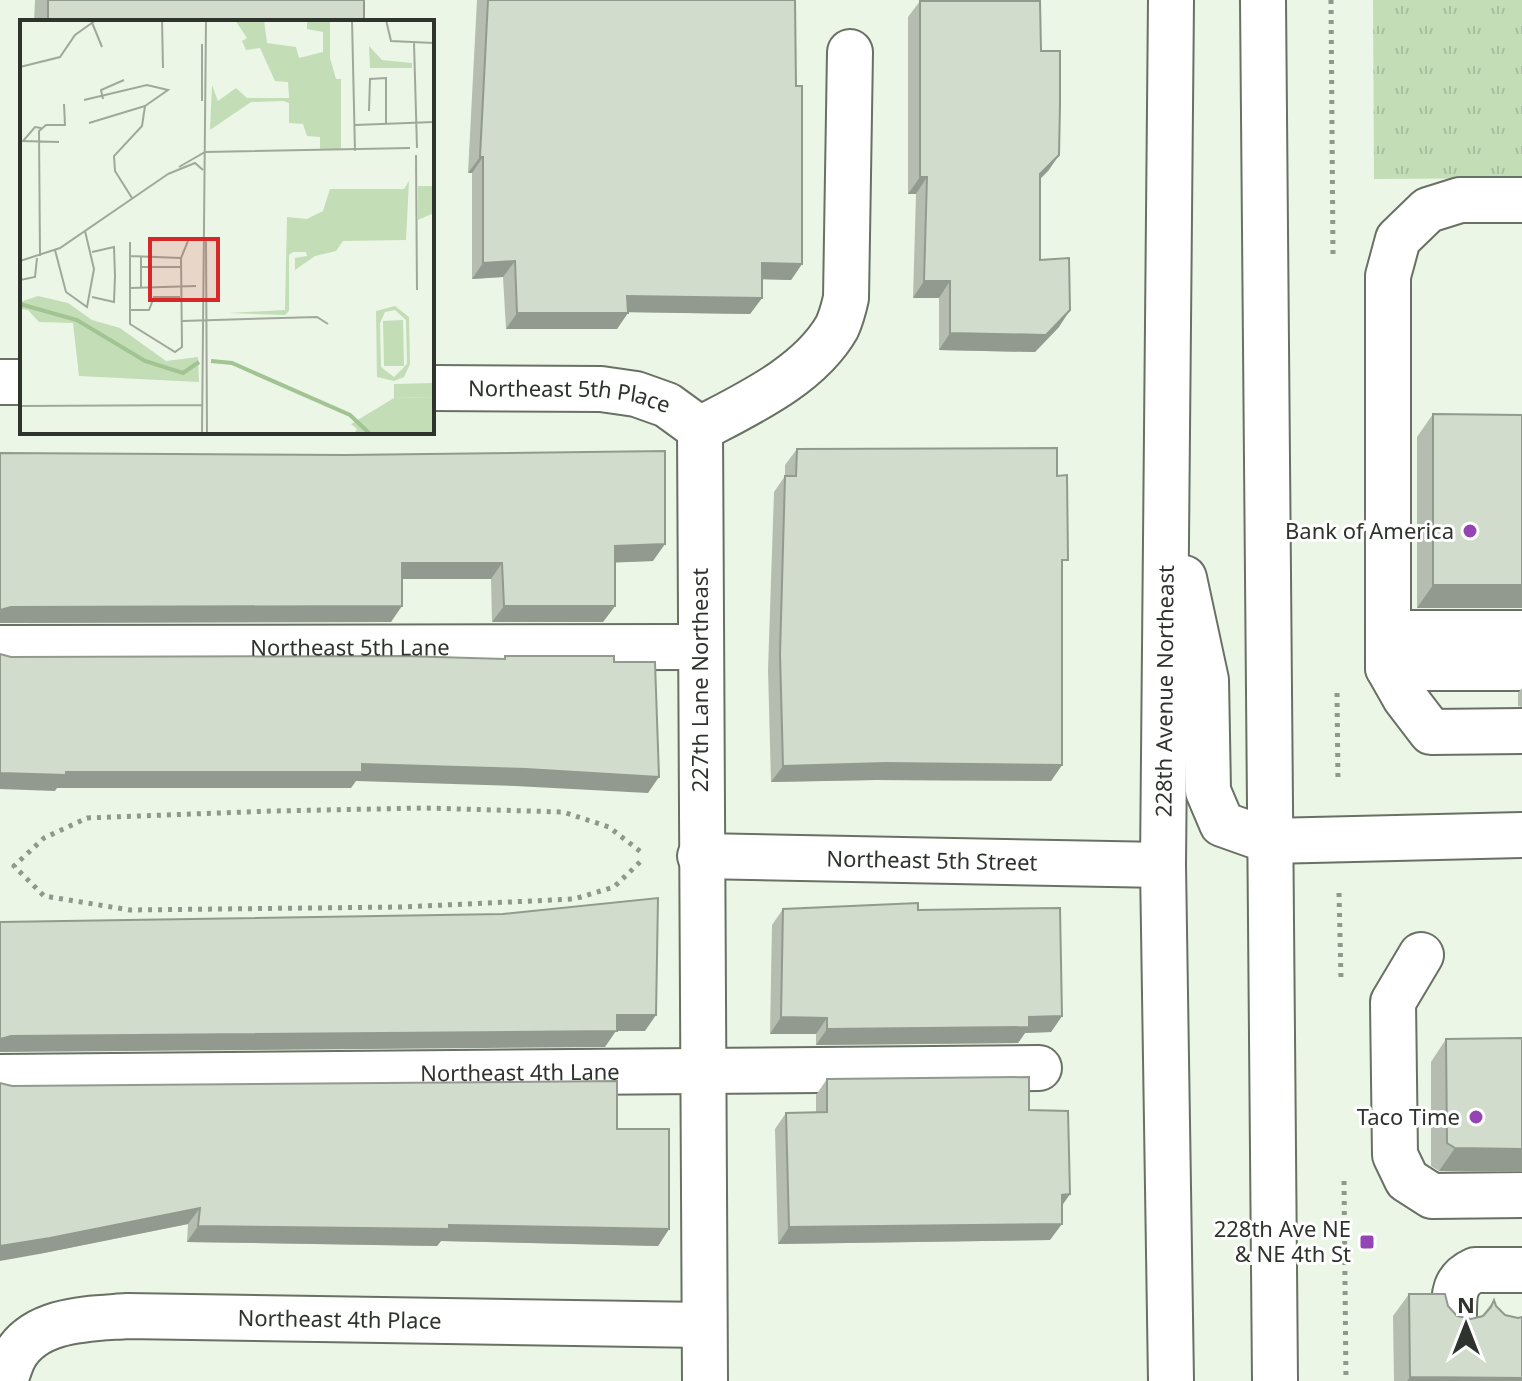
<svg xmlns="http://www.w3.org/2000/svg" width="1522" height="1381" font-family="'Noto Sans',sans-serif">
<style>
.grass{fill:url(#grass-tufts)}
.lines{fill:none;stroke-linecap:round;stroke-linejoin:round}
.minor-casing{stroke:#687163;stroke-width:48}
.major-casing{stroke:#687163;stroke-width:48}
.path{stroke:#90978c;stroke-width:5;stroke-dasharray:4 6;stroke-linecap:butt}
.minor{stroke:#fff;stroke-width:44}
.major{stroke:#fff;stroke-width:44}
.wall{fill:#b4bdaf}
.shaded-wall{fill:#929a8f}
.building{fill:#d1dccc;stroke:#929a8f;stroke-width:2}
.poi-dot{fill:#9544b3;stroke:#fff;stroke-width:3}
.labels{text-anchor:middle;stroke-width:6;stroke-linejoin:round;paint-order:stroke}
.street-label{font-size:22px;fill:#2f332d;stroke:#fff}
.poi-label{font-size:22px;fill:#2f332d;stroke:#fff;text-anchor:end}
.inset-river{fill:none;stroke:#a2c392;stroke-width:4}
.inset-road{fill:none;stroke:#a0a89c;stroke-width:2}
.view{fill:#d62828;fill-opacity:0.15;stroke:#d62828;stroke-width:4}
.inset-edge{fill:none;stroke:#2f332d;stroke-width:4}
</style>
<defs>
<pattern id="grass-tufts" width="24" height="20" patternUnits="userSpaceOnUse" patternTransform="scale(2)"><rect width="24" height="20" fill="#c3ddb7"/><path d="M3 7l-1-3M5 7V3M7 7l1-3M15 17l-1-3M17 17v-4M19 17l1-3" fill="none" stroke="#a8be9e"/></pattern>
</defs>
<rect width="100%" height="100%" fill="#ebf6e6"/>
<path class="grass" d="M1373 0H1522V178L1374 179Z"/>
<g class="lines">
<defs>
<g id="minor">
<path d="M1522 200H1460L1428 210 1398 239 1388 276V668L1405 698 1431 732 1522 731"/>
<path d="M0 382H22"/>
<path id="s1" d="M432 388 601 389 636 394 667 405 700 429"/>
<path d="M1388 633H1522"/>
<path id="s2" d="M0 648 700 647"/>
<path d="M1388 668H1522"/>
<path d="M1270 841 1522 835"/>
<path id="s3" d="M700 856 1163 865"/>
<path d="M1421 955 1393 1002 1395 1155 1407 1180 1432 1196 1522 1195"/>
<path id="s4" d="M0 1077 1039 1068"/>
<path d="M1454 1317C1454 1295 1453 1280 1475 1270H1522"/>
<path id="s5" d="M5 1381C8 1373 10 1365 14 1357 35 1318 89 1319 127 1316L704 1325"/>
<path d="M705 1381 700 429C747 404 809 376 837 327 841 318 844 307 846 298L850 52"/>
</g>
<g id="major">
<path d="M1263 0 1275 1381"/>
<path d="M1184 578 1206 680 1208 791 1222 824 1270 841"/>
<path id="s6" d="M1171 1381 1163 865 1171 0"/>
</g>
</defs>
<use href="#minor" class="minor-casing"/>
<use href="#major" class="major-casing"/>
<g class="path">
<path d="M1331 0 1333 255"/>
<path d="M1337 693 1338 783"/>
<path d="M640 862 614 887 574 899 402 907 130 910 44 896 14 866 44 838 87 818 272 811 426 808 563 812 609 827 641 852"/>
<path d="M1339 893 1341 979"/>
<path d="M1344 1181 1346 1381"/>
</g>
<use href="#minor" class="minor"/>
<use href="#major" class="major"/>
</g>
<g class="wall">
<path d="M35 0H364V22H34Z"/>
<path d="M477 0H795L796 86 802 264 791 280 762 279V298L750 314 628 312 617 329H506L503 277 472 279V173H468Z"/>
<path d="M920 1 1041 51 1059 155 1048 171 1040 179V260L1059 327 1035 352 939 350V298H913L916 194H908V17Z"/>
<path d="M1433 414 1522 608H1417V437Z"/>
<path d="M797 449 1057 476 1062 568V765L1051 781 875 780 771 782 768 670 774 492 785 476V465Z"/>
<path d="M0 453 653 561 615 562V606L603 622H492L491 579H402L391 622 0 623Z"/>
<path d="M1522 688V707L1518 706V693Z"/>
<path d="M783 909 918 910 1062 1016 1051 1032 1025 1033 1018 1043 816 1045V1034H770L772 925Z"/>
<path d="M1522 1038V1172L1439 1171 1431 1166V1062L1446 1039Z"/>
<path d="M827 1079 1029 1110 1070 1194 1062 1205 1050 1240 778 1244 775 1129 786 1113 816 1112V1095Z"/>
<path d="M12 1086 617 1129 669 1229 658 1246 441 1241 437 1246 187 1242 188 1224 39 1254Z"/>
<path d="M1409 1294 1448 1306 1457 1316 1471 1319 1482 1316 1494 1300 1522 1381H1394L1393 1316Z"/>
</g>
<g class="shaded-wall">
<path d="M1059 155 1048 171 1029 190 1040 174Z"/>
<path d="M480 157H483L472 173H468Z"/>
<path d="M920 177H927L916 194H908Z"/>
<path d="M515 261 503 277 472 279 483 263Z"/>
<path d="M762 263 802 264 791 280 750 279Z"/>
<path d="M924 281H950L939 298H913Z"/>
<path d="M627 296 762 298 750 314 616 312Z"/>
<path d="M1070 310 1059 327 1035 352 939 350 950 333Z"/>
<path d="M517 313H628L617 329H506Z"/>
<path d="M665 544 653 561 604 563 615 546Z"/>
<path d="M402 563H502L491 579H391Z"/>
<path d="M1433 585H1522V608H1417Z"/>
<path d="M402 606 391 622 0 623V610L11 607Z"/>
<path d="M504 606H615L603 622H492Z"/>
<path d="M886 763 1062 765 1051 781 875 780 771 782 783 766Z"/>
<path d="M362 764 526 769 659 777 648 793 515 786 356 781 351 788H57L55 791 0 789V773L66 772Z"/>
<path d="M617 1015H656L645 1031H616L605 1047 0 1052V1039L11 1036Z"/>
<path d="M1062 1016 1051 1032 1025 1033 1018 1043 816 1045 827 1029 1029 1017Z"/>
<path d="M781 1017 827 1018 816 1034H770Z"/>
<path d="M1455 1148 1522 1149V1172L1439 1171Z"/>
<path d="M1070 1194 1059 1210 1062 1195Z"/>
<path d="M200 1208 188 1224 39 1254 0 1261V1246Z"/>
<path d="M1062 1224 1050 1240 778 1244 789 1227Z"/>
<path d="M449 1225 669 1229 658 1246 441 1241 437 1246 187 1242 198 1226Z"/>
<path d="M1410 1377 1522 1378V1381H1407Z"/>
</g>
<g class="building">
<rect x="48" y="0" width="316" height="22"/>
<path d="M488 0H795L796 86H802V264L762 263V298L627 296 628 313H517L515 261 483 263V157H480Z"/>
<path d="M920 1H1040L1041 51H1060V105L1059 155 1040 174V260L1069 258 1070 310 1046 335 950 333V281H924L927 177H920Z"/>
<path d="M1433 414 1522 415V585H1433Z"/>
<path d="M1057 448V476L1067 475 1068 560H1062V765L886 763 783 766 780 654 785 476H796L797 449Z"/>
<path d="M665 451V544L615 546V606H504L502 563H402V606L11 607 0 610V453L345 455Z"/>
<path d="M0 654 11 657 402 656 505 659V656H614V662H655L659 777 526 769 362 764V772H66V775L0 773Z"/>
<path d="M658 898 656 1015H617V1031L11 1036 0 1039V922L503 914Z"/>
<path d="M918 903V910L1060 908 1062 1016 1029 1017V1027L827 1029V1018L781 1017 783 909Z"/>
<path d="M1522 1038V1149L1455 1148 1447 1143 1446 1039Z"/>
<path d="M1029 1077V1110L1068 1111 1070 1194 1062 1195V1224L789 1227 786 1113 827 1112V1079Z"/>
<path d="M617 1081V1129H669V1229L449 1225V1229L198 1226 200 1208 50 1238 0 1246V1083L12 1086Z"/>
<path d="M1409 1294H1445L1448 1306 1457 1316 1471 1319 1483 1316 1491 1307 1494 1300 1496 1306 1505 1315 1518 1318 1522 1317V1378L1410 1377Z"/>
</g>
<g class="poi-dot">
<circle cx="1470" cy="531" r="8"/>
<circle cx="1476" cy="1117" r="8"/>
<rect x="1359" y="1234" width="16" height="16" rx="4"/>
</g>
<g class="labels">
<g class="street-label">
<text dy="8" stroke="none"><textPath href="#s1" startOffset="138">Northeast 5th Place</textPath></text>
<text dy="8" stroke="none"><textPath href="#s2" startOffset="350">Northeast 5th Lane</textPath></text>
<text transform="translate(700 680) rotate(-90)" y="8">227th Lane Northeast</text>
<text dy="8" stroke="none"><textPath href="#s6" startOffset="690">228th Avenue Northeast</textPath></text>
<text dy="8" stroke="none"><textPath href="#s3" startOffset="232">Northeast 5th Street</textPath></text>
<text dy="8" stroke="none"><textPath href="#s4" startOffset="520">Northeast 4th Lane</textPath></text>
<text dy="8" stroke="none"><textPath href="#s5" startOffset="364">Northeast 4th Place</textPath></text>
</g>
<g class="poi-label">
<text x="1454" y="539">Bank of America</text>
<text x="1460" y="1125">Taco Time</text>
<text x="1351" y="1237">228th Ave NE<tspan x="1351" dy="25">&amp; NE 4th St</tspan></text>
</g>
</g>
<g transform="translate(20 20)">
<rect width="414" height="414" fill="#ebf6e6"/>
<path d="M215 0H244L247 23 276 27 279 38 303 32V12L287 9V0H310V38L316 59H321V129H300V117L287 116 283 104 269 103V83L263 81 231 82 190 110 192 65 198 81 216 68 227 78H269L268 62 255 61 240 28 226 30 222 21 227 18ZM349 26 362 40 392 43V48H350ZM389 161 386 220 323 221 316 231 295 236 275 250V238L287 236 286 232H273L269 235V291L265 295 209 293 265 290 267 197 287 199 303 191 310 169H384ZM398 166H414V193L398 200ZM18 276 48 283 72 300 100 308 146 341 178 337 179 362 59 356 53 303 19 302 8 290 0 289V282ZM414 363V377L374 378V364Z" fill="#c3ddb7"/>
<path d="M414 377V414H334L337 409 331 404 374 378Z" fill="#c3ddb7"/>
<path d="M375 286 389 297 390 344 384 357 374 361 357 357 356 291ZM375 290 386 300 387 344 374 357 361 347 360 303 365 292ZM383 300 384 346H364L363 301Z" fill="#c3ddb7" fill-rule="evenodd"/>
<path class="inset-river" d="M0 284 57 300 125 341 163 353 179 342M191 341 212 343 330 395 350 414"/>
<path class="inset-road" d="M71 0 82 27M142 0 143 48M332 0 335 131M366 0 371 21 414 23M394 23 397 128M182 24V81M0 47 40 37 55 15 76 0M83 79 81 70 104 60M64 80 127 65 148 70 125 86 122 106 94 136 95 151 112 178M349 91 350 59 366 58V105M69 103 125 86M335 105 414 102M21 108 15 107 3 121 39 122M396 135 397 270M159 147 185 132 390 128M148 154 175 143 183 150M186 219 187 414M110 222V304L155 332 162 327 161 238 168 221M35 230 46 272 67 287 74 249 65 211M72 232 94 227 95 256 94 282 72 277M20 236 19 111 26 105H45L44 84M110 236 161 238M121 236V268M0 241 40 228 148 154M121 247H161M0 260 15 257 17 238M110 268 176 266M109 290H129L134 277H160M162 301 297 297 308 304M0 386 182 385M182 414 186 0"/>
<path class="view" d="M130 219H198V280H130Z"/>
<rect width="414" height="414" class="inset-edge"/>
</g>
<g transform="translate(1466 1325)" stroke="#ffffff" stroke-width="6" paint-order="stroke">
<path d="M0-6L14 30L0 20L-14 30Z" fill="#2f332d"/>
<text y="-12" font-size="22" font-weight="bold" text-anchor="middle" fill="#2f332d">N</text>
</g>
</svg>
